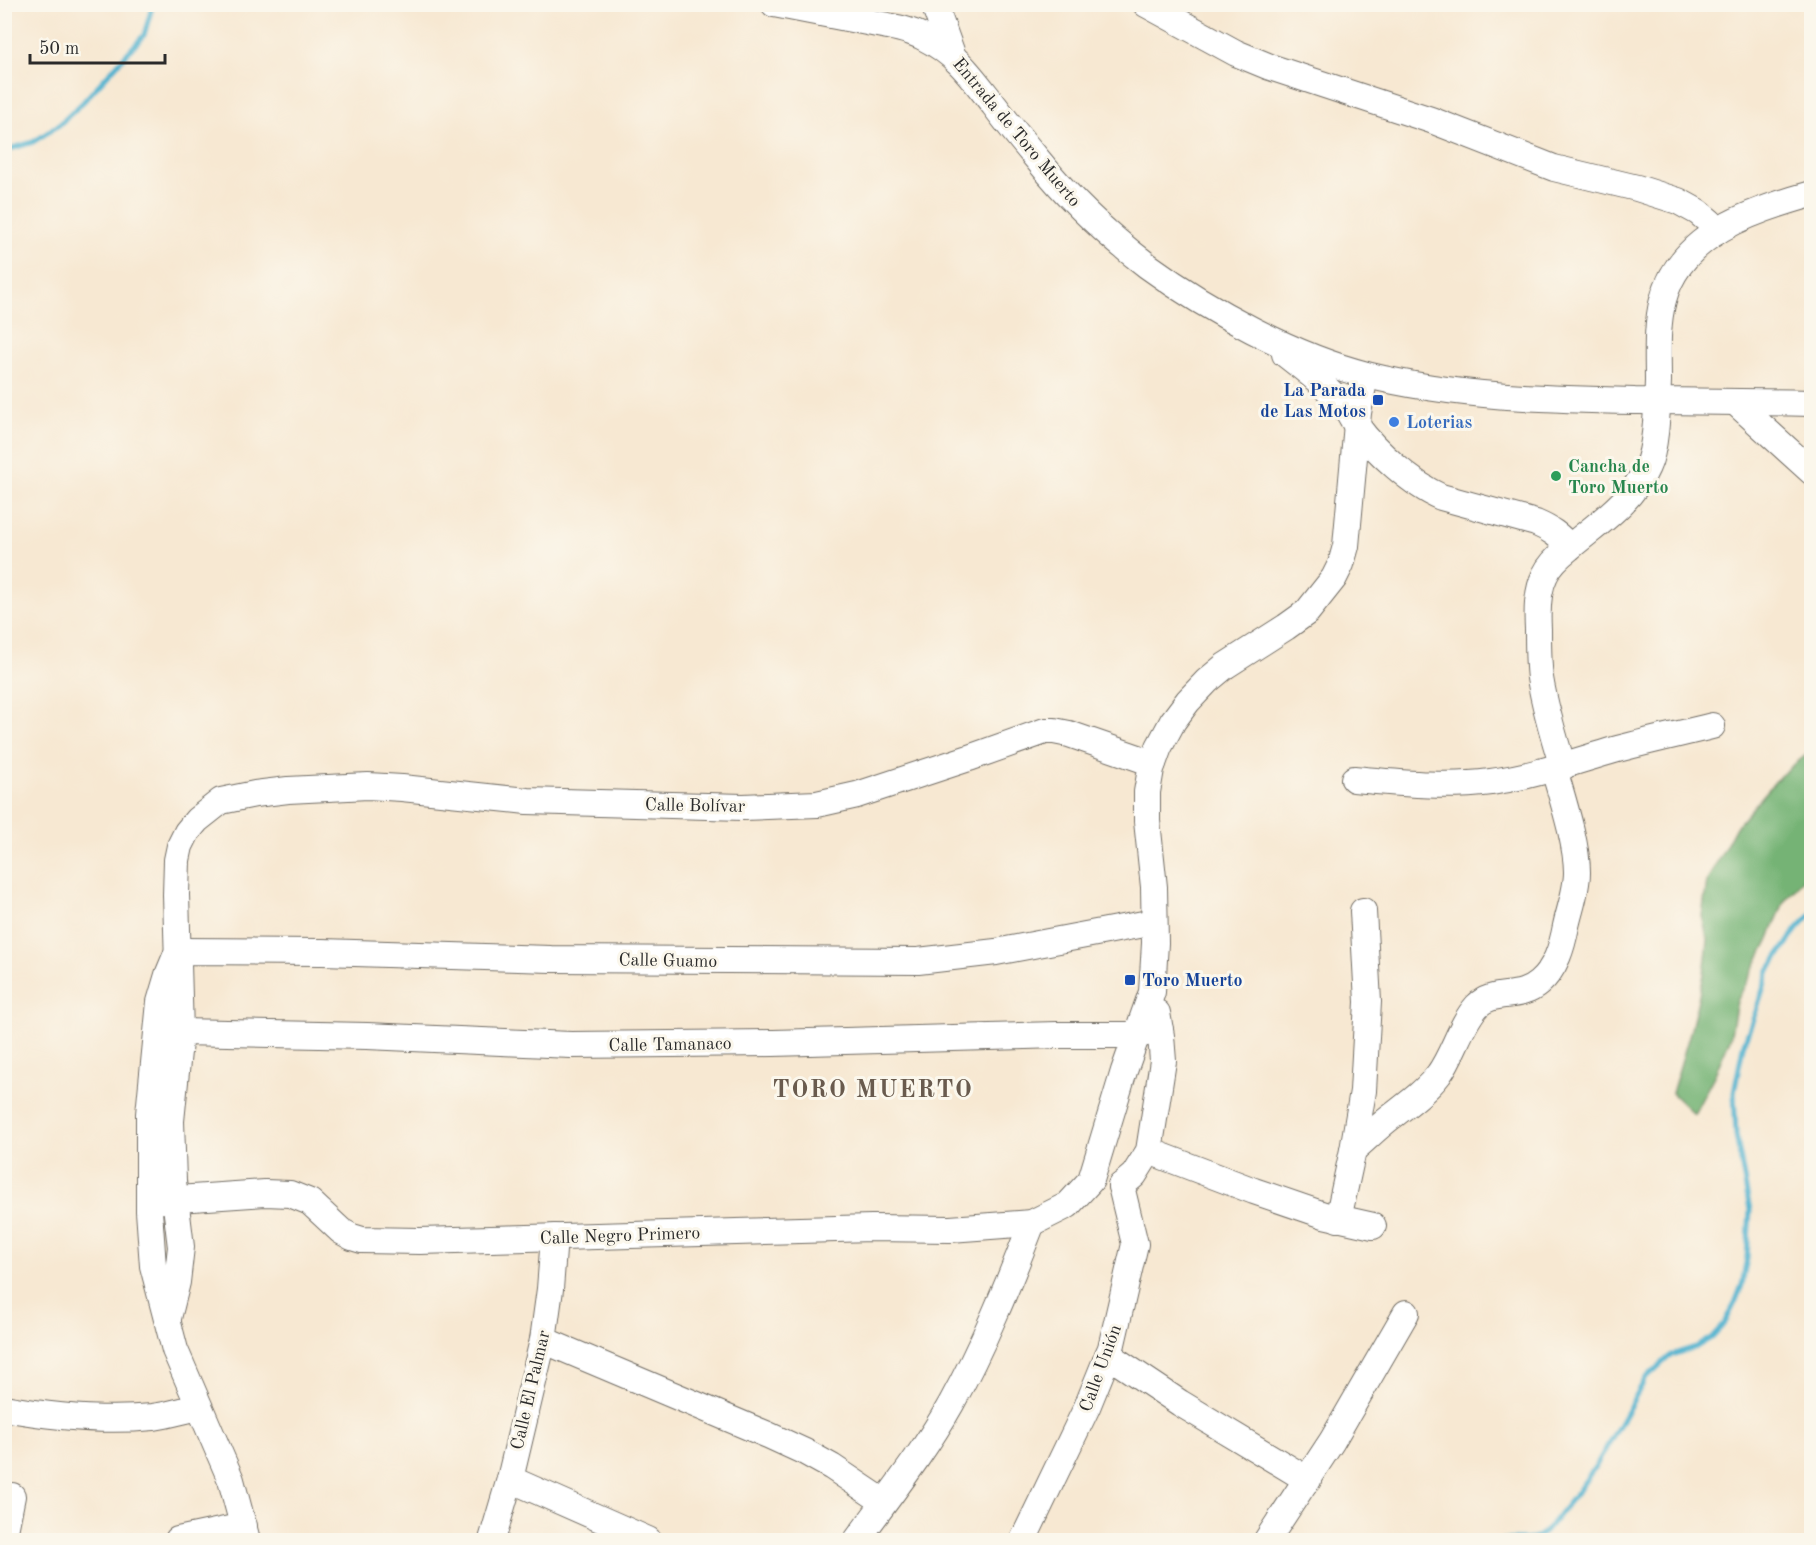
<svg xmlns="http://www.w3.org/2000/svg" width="1816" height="1545" font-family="'Old Standard TT',serif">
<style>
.forest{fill:#75b374;stroke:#506f50;stroke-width:1.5}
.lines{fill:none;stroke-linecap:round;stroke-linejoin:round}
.stream{stroke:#50b2cf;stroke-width:5}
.minor-casing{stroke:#726d65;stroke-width:28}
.minor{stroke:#fff;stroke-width:26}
.transit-dot{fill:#1a4fb4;stroke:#fbf7ec;stroke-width:2}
.shop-dot{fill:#3f7fe0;stroke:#fbf7ec;stroke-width:2}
.leisure-dot{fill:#2e9e5b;stroke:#fbf7ec;stroke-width:2}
.labels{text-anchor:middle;stroke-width:6;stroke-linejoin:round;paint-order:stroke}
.street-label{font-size:18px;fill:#2b2b2b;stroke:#fbf7ec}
.transit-label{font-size:18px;font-weight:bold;fill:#164399;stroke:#fbf7ec;text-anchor:end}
.shop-label{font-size:18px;font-weight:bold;fill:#366cbe;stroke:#fbf7ec;text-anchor:start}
.leisure-label{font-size:18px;font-weight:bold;fill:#27864d;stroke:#fbf7ec;text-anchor:start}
.district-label{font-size:24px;font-weight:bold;letter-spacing:1.5px;fill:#695b4e;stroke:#fbf7ec}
</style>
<rect width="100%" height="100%" fill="#fbf7ec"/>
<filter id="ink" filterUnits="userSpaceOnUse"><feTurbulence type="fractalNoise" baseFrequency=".0167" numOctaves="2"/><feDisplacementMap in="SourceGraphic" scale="12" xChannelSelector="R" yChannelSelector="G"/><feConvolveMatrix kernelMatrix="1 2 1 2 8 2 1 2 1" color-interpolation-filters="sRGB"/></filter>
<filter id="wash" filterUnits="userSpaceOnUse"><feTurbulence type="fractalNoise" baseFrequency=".008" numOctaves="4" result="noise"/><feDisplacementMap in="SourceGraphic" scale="24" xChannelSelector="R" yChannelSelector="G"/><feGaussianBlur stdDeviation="1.35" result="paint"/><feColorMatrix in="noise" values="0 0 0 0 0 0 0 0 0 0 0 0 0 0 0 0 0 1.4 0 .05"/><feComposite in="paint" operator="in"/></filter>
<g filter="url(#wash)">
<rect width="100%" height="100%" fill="#f7e8d2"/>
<path class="forest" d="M1811 751V870L1784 902 1768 941 1737 1001 1730 1039 1715 1074 1694 1114 1672 1093 1691 1029 1704 974 1708 941 1702 916 1707 881 1736 827 1780 776Z"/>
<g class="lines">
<g class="stream">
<path d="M4 151 33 142 59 125 83 102 144 35 153 4"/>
<path d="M1504 1540H1527L1537 1537 1546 1531 1578 1491 1597 1464 1646 1378 1671 1355 1696 1347 1711 1338 1725 1323 1735 1303 1742 1285 1747 1258 1750 1210 1736 1135 1734 1093 1743 1046 1756 1011 1769 970 1797 929 1812 913"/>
</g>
</g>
</g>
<g filter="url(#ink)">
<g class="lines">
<defs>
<g id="minor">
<path d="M774 4C805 10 836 16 867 22 886 26 906 28 923 37 957 54 971 76 994 105 1008 124 1023 142 1038 160 1070 200 1107 235 1148 266 1208 310 1295 357 1367 375 1455 397 1546 399 1635 401 1694 401 1753 402 1812 403"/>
<path d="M934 4 952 54"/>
<path d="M1146 4 1236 53 1270 67 1431 120 1554 168 1637 188 1678 201 1698 212 1710 222 1716 232"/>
<path d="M1285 354C1307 371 1330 389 1347 410 1351 415 1353 421 1357 426 1375 451 1413 485 1441 497L1536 523C1550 529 1559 535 1569 547"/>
<path d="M1735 402 1812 472"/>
<path d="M1563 767C1554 738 1545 708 1540 678 1538 662 1538 645 1538 629 1537 611 1537 591 1545 575 1550 564 1560 555 1569 548 1597 524 1632 502 1647 467 1657 446 1657 404 1658 381 1658 355 1656 326 1663 300 1680 234 1754 210 1812 194"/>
<path d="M1354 779C1400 783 1445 788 1491 782 1534 776 1573 762 1614 750 1647 741 1680 734 1712 726"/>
<path d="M180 1032 367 1036 571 1045 773 1043 1058 1035H1137L1160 1030"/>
<path d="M1353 1150C1366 1139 1378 1127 1391 1117 1408 1104 1426 1091 1439 1074 1454 1053 1460 1025 1477 1006 1493 989 1519 1001 1539 983 1556 968 1562 947 1566 926 1570 908 1577 890 1577 872 1577 843 1562 798 1554 769"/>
<path d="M1149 1151 1254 1191 1324 1215 1373 1226"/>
<path d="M1121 1186 1134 1175 1149 1151 1163 1061 1161 1036 1157 1013"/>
<path d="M149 1201 265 1193 290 1194 310 1202 341 1231 352 1237 362 1240 420 1241 872 1228 950 1229 1032 1223 1068 1205 1091 1180 1124 1071 1152 992 1155 943 1154 887 1147 821V792L1151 769 1159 747 1173 721 1188 701 1207 681 1225 666 1286 627 1307 612 1334 578 1341 564 1346 546 1358 413 1365 375"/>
<path d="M1338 1219 1353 1150 1363 1091 1368 1002 1363 911"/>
<path d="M168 1318 177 1282 181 1247 173 1181 171 1121 180 1032 176 895 177 860 180 846 187 832 197 820 221 801 255 794 288 790 368 786 402 788 527 801 743 807 817 804 857 795 969 758 1045 731H1054L1069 734 1153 763"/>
<path d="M543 1340 768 1435 805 1452 832 1467 884 1502"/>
<path d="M1108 1355 1180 1403 1308 1480"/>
<path d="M4 1408C54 1417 103 1422 153 1417 168 1415 184 1410 199 1407"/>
<path d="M510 1479 648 1540"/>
<path d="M4 1536 12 1496"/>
<path d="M178 1540 244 1526"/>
<path d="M247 1540 231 1480 175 1350 153 1266 149 1211V1114L160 1002 168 975 178 951 322 952 551 959 918 961 996 952 1154 922"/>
<path d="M492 1540 510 1479 543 1340 550 1289 554 1237"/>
<path d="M857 1540C889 1496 924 1452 951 1404 983 1346 1008 1285 1032 1223"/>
<path d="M1023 1540 1087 1407 1111 1348 1135 1244 1121 1186"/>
<path d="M1267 1540 1332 1441 1406 1313"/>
</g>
</defs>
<use href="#minor" class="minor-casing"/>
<use href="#minor" class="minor"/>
</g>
</g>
<g class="transit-dot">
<rect x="1372" y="394" width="12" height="12" rx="3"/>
<rect x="1124" y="974" width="12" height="12" rx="3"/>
</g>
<circle class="shop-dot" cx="1394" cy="422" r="6"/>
<circle class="leisure-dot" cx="1556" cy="476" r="6"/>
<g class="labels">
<g class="street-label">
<text transform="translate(1017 132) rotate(50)" y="6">Entrada de Toro Muerto</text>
<text transform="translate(695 805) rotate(1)" y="6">Calle Bolívar</text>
<text transform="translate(668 960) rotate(1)" y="6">Calle Guamo</text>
<text transform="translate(670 1044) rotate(-1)" y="6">Calle Tamanaco</text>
<text transform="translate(620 1235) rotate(-2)" y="6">Calle Negro Primero</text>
<text transform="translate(1100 1368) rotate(-70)" y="6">Calle Unión</text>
<text transform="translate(530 1390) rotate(-77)" y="6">Calle El Palmar</text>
</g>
<g class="transit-label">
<text x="1366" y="396">La Parada<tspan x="1366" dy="21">de Las Motos</tspan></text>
<text x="1142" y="986" text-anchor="start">Toro Muerto</text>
</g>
<g class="shop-label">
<text x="1406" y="428">Loterias</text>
</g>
<g class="leisure-label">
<text x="1568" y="472">Cancha de<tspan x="1568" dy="21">Toro Muerto</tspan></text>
</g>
<g class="district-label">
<text x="873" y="1097">TORO MUERTO</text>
</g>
</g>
<rect width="1816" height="1545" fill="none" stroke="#fbf7ec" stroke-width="24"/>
<path d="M30 54v9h135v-9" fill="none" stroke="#2b2b2b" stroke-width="3"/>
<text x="39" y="54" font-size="18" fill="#2b2b2b" stroke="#fbf7ec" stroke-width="4.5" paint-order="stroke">50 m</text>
</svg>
